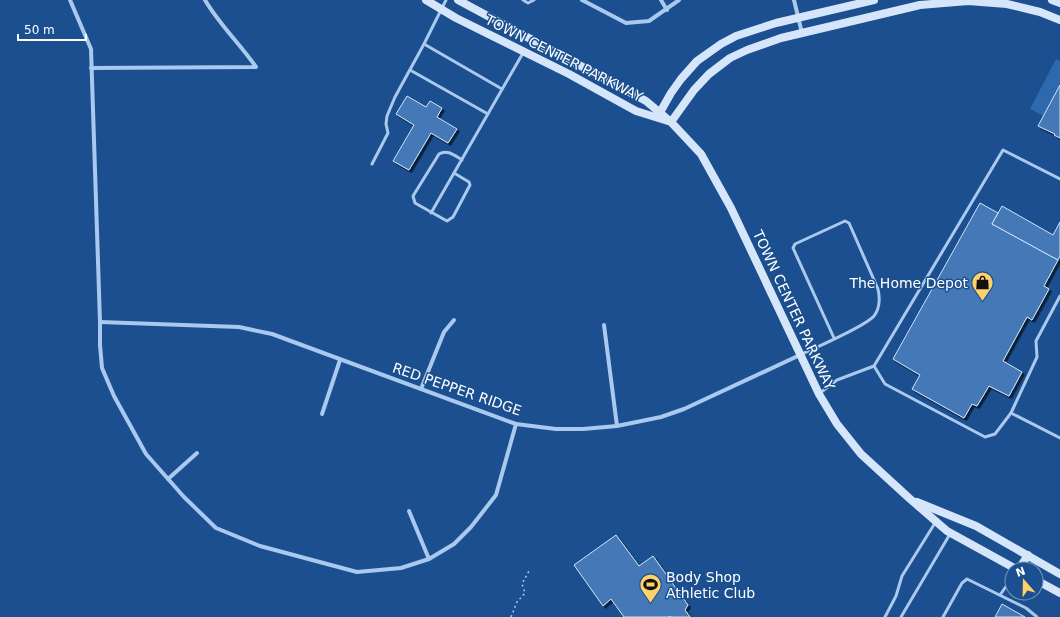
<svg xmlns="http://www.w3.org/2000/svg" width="1060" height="617" font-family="'DejaVu Sans',sans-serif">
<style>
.green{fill:#2e69ad}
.building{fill:#4478b7;stroke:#cfe3fa;filter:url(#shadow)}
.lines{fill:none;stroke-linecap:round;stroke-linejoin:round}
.path{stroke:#a9c9ee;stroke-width:1.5;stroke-dasharray:2 3;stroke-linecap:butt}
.lane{stroke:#a9c9ee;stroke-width:3}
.street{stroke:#a9c9ee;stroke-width:4}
.secondary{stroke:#d6e6fa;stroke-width:8}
.labels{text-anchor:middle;stroke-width:3;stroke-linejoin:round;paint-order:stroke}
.street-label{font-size:14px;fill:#fff;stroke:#1b4f8f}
.poi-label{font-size:14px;fill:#fff;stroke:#1b4f8f;text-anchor:end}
</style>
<defs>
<filter id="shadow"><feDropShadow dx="2.5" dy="2.5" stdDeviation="0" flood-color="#0009"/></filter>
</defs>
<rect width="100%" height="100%" fill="#1b4f8f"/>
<path class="green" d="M1056 59 1060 61V85L1044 116 1030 109Z"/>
<g class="building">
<path d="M1060 85V138L1054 135 1055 134 1038 126Z"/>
<path d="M407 96 426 107 430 101 442 108 437 117 457 129 448 143 431 133 409 170 393 161 414 125 396 114Z"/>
<path d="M980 203 998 213 992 224 1058 260 1044 286 1049 289 1032 320 1027 317 1003 361 1022 372 1009 396 989 386 977 406 972 404 964 418 912 389 920 375 893 359Z"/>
<path d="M1002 206 1053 235 1060 222V256L1058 260 992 224Z"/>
<path d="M616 535 639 566 653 556 688 605 685 610 690 617H671L670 616 668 617H624L611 599 603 606 574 565Z"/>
<path d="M1002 604 1025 617H995Z"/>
</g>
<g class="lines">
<path class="path" d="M511 617 517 602 525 593 522 584 529 571"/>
<g class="lane">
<path d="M523 0 528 3 534 0"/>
<path d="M424 44 502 89"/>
<path d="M410 70 488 114"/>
<path d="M372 164 388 133 386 124 387 116 395 97 424 44 446 0"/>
<path d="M454 173 469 182 470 185 453 217 447 221 415 203 413 196 439 154C447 149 454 155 462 160"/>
<path d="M431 213 523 53"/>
<path d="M802 354C817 347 866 326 874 316 880 308 880 298 878 289L849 223 845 221 795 244 793 248 834 338"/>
<path d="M874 366 885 384 985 437 995 434 1011 413 1037 357 1036 341 1060 296"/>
<path d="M820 393 837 380 874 366 1003 150 1060 179"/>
<path d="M1011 413 1060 438"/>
<path d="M1000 595 1012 578"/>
<path d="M885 617 896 596 902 576 935 523"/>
<path d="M901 617 950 534"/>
<path d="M943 617 962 583 967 579 1026 608 1037 617"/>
</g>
<g class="street">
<path d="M70 0 91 49 100 322V345L102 368 114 396 146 454 184 497 216 528 260 546 357 572 401 568 429 559 454 544 471 527 496 495 516 424"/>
<path d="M582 0 626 23 649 21 679 0"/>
<path d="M661 0 667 10"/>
<path d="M794 0 802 33"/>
<path d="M91 68 256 67C240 44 219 24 205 0"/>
<path d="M100 322 239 327 272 334 516 424 556 429H583L617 426 661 417 684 409 800 355"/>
<path d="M604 325 617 426"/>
<path d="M421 389 444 332 454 320"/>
<path d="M322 414 340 360"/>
<path d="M168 479 197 453"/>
<path d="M409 511 429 559"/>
</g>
<g class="secondary">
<path d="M426 0 456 18 569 74 636 111 668 121"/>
<path d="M458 0 646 101 671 122 701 154 731 208 819 394 837 424 861 454 909 498 947 531 1016 569"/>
<path d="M1052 0 1060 3"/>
<path d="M658 116 671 93 681 79 697 61 721 44 736 36 776 23 874 0"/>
<path d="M671 122 694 90 709 74 730 58 747 50 781 38 920 5 968 1 1007 4 1040 12 1060 20"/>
<path d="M917 502 976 526 1060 574"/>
<path d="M1019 569 1028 555"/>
<path d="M1036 580 1060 593"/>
</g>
</g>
<defs>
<symbol id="shop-pin" viewBox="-11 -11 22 30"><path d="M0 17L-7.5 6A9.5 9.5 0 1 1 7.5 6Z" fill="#ffd166" stroke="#1b4f8f"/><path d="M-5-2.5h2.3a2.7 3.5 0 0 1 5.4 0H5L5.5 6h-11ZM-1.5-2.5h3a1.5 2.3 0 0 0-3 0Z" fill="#111"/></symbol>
<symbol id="stadium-pin" viewBox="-11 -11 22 30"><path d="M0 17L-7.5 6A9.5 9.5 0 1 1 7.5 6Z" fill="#ffd166" stroke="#1b4f8f"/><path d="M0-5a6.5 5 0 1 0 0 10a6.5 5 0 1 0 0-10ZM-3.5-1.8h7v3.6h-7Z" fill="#111"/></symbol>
</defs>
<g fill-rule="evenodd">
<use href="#shop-pin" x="970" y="270" width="25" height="34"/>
<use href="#stadium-pin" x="638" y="572" width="25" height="34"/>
</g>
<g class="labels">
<g class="street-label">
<text transform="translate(564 58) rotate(27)" y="5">TOWN CENTER PARKWAY</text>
<text transform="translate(794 310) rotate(65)" y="5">TOWN CENTER PARKWAY</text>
<text transform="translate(457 389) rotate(19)" y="5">RED PEPPER RIDGE</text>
</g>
<g class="poi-label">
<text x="968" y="288">The Home Depot</text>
<text x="666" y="582" text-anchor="start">Body Shop<tspan x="666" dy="16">Athletic Club</tspan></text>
</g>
</g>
<g transform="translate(1024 581) rotate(340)"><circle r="19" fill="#1b4f8f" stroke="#7695bc"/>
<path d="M0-3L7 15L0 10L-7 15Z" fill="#ffd166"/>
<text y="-6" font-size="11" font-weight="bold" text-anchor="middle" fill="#ffffff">N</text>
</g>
<path d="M18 34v6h68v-6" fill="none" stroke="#ffffff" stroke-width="2"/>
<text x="24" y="34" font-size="12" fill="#ffffff" stroke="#1b4f8f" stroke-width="3" paint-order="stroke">50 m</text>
</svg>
